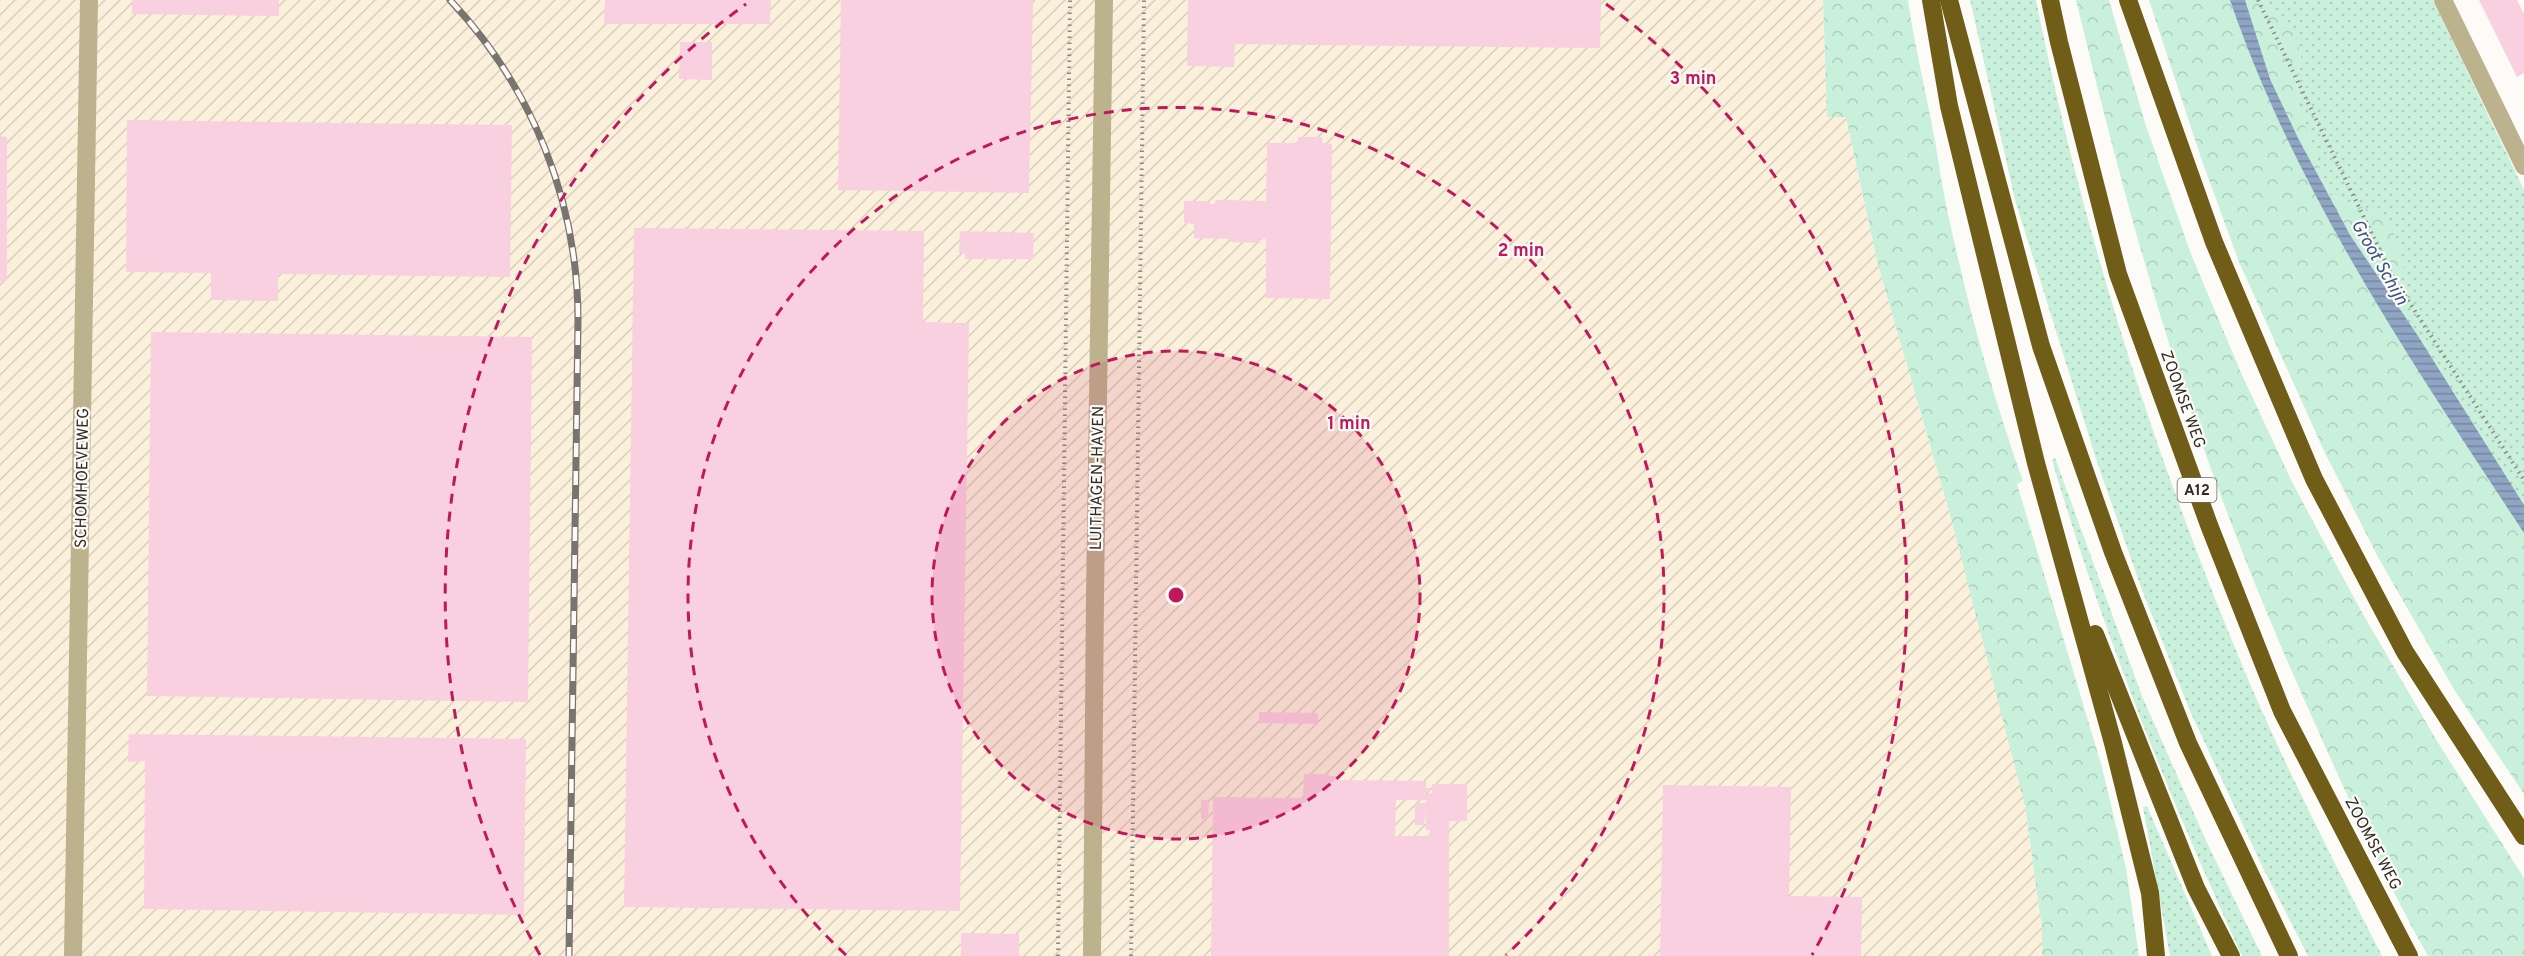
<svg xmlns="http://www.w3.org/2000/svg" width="2524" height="956" font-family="Overpass,sans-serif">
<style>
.industrial{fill:url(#industrial-furrows)}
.grass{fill:url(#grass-dots)}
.forest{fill:url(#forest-crowns)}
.water{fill:url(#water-rules)}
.building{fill:#f9d0e0;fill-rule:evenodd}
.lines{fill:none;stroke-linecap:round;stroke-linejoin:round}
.path{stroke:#8c8985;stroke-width:4;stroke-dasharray:1.5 4.5;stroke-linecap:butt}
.minor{stroke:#bcb28e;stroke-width:18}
.motorway{stroke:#6f5d18;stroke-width:18}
.rail-casing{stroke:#787470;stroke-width:7}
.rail{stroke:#fdfbf8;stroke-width:4.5;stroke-dasharray:14;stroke-linecap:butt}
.ring{fill:none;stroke:#c2185b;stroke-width:3;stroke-dasharray:10 8}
.labels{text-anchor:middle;stroke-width:4.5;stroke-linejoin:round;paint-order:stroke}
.shield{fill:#fdfbf8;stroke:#6e6965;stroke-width:1.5}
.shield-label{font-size:15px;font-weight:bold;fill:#302b26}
.street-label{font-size:16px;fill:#302b26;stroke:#fdfbf8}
.water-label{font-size:18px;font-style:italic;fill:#36547f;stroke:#fdfbf8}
.centre{fill:#c2185b;stroke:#fdfbf8;stroke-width:3}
.ring-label{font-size:18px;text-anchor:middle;font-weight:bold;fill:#c2185b;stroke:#fdfbf8;stroke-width:4.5;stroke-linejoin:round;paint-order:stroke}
</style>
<defs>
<pattern id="industrial-furrows" width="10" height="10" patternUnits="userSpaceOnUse" patternTransform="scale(1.5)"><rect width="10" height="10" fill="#fbf0db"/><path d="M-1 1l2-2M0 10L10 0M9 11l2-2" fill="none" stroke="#d7cebc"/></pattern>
<pattern id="grass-dots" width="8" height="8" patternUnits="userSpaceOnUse" patternTransform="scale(1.5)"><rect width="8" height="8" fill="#c9f0db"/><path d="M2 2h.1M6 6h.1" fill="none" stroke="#adcebc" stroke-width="1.8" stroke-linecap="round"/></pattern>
<pattern id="forest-crowns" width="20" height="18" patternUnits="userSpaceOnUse" patternTransform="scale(1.5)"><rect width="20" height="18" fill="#c9f0db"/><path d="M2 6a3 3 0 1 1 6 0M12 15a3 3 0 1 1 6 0" fill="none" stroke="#adcebc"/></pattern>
<pattern id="water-rules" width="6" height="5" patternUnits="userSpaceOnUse" patternTransform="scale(1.5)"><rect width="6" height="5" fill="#90a5c4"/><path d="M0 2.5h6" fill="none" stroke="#76879f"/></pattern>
</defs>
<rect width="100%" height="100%" fill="#fdfbf8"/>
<path class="industrial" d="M0 0H1823L1827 117H1846L1877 261 1951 518 1995 683 2025 806 2042 929V956H0Z"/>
<g class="grass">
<path d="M1970 0H2036C2083 235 2157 464 2250 684 2290 776 2336 866 2382 956H2308L2262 866 2190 711 2142 590 2097 462 2015 200Z"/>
<path d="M2261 0H2433L2524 190V514L2395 305 2375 212 2330 195 2296 100 2301 55 2273 6Z"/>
<path d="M2055 458 2142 696 2208 845 2262 956H2242C2168 795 2102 630 2052 460Z"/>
<path d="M2147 806 2212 956H2170L2143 807Z"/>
</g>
<g class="forest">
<path d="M1823 0H1908C1914 41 1923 80 1931 120 1938 155 1942 189 1950 223 1969 310 1993 397 2023 481L2017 484 2102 767 2126 868 2139 956H2042V929L2025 806 1951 518 1877 261 1846 117H1827Z"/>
<path d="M2076 0H2109L2146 126 2191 254 2242 375 2293 484 2360 609 2437 741 2524 878V956H2428C2388 885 2353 809 2320 735 2286 660 2254 584 2225 507 2163 342 2117 171 2076 0Z"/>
<path d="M2149 0H2261L2273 6 2294 33 2301 55 2296 100 2330 195 2375 212 2392 230 2404 265 2395 306 2524 514V794L2455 691 2379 559 2324 451 2239 262 2201 158Z"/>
</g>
<path class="water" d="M2230 0H2245L2270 79 2298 138 2350 235 2418 336 2524 505V533C2413 364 2296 193 2230 0Z"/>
<g class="building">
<path d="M132 0H279V16L132 14Z"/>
<path d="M605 0H771L770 24H604Z"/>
<path d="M841 0H1033L1029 193 838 190Z"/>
<path d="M1188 0H1601L1600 48 1235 44 1234 67 1187 66Z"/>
<path d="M2479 0H2517L2524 14V73L2517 77Z"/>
<path d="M680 42H712V80L679 79Z"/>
<path d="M127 120 512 125 510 277 278 274V301L211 300V273L126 272Z"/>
<path d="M0 136 7 137V281L0 282Z"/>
<path d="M1298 137H1322V143L1332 144 1330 299 1266 298V239H1260V243L1231 242V239L1194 238V224L1184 223V201H1210V204H1215V200L1266 201 1267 143H1298Z"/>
<path d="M634 228 924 231 923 322 969 323 960 911 624 907Z"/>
<path d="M960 231 1034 233 1033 259H965V253H959Z"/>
<path d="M151 332 532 337 528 702 147 696Z"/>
<path d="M1259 712 1318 713V724L1259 723Z"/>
<path d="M129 734 526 739 524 915 144 909 145 761 128 762Z"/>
<path d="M1304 774H1329V776H1338V780L1426 781V788H1430V792H1426V794L1432 793V784H1467V821H1449V956H1211L1213 797 1303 798ZM1396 800H1426V803H1415V825H1424L1426 811V830H1430L1429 836H1395Z"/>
<path d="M1663 785 1791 787 1789 896 1862 897 1861 956H1660Z"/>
<path d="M1201 800H1209L1208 819H1201Z"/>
<path d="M961 933 1019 934V956H961Z"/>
</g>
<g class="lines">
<g class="path">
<path d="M2258 0 2393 277 2524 480"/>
<path d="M1058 956 1070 0"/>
<path d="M1131 956 1144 0"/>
</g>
<g class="minor">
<path d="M2443 0 2524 166"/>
<path d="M73 956 89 0"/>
<path d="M1092 956 1095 596 1104 0"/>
</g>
<g class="motorway">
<path d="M1931 0 1949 106 2036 463 2113 743 2150 893 2156 956"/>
<path d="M1949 0 2041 346 2113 552 2188 743 2289 956"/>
<path d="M2050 0 2059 42 2118 274 2209 525 2282 711 2409 956"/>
<path d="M2128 0 2214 242 2314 479 2405 652 2524 836"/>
<path d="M2095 634 2196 888 2231 956"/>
</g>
<defs>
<path id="rail" d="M450 0C532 87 578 201 578 320L569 956"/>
</defs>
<use href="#rail" class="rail-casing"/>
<use href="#rail" class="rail"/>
</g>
<circle cx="1176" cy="595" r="244" fill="#c2185b" fill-opacity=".12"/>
<g class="ring">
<circle cx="1176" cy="595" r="244"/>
<path d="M846 955A488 488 0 1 1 1506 955"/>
<path d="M540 955A731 731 0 0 1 746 4M1606 4A731 731 0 0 1 1812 955"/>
</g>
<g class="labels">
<rect class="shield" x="2177.5" y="478" width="39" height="24" rx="4.5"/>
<g class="shield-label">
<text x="2197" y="495">A12</text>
</g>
<g class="street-label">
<text transform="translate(2184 399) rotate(70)" y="6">ZOOMSE WEG</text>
<text transform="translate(81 478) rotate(-89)" y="6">SCHOMHOEVEWEG</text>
<text transform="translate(1096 478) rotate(-89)" y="6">LUITHAGEN-HAVEN</text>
<text transform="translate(2374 843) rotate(62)" y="6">ZOOMSE WEG</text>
</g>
<g class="water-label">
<text transform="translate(2380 262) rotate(60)" y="6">Groot Schijn</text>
</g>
</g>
<circle cx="1176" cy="595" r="9" class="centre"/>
<g class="ring-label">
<text x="1693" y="84">3 min</text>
<text x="1521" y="256">2 min</text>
<text x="1349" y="429">1 min</text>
</g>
</svg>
